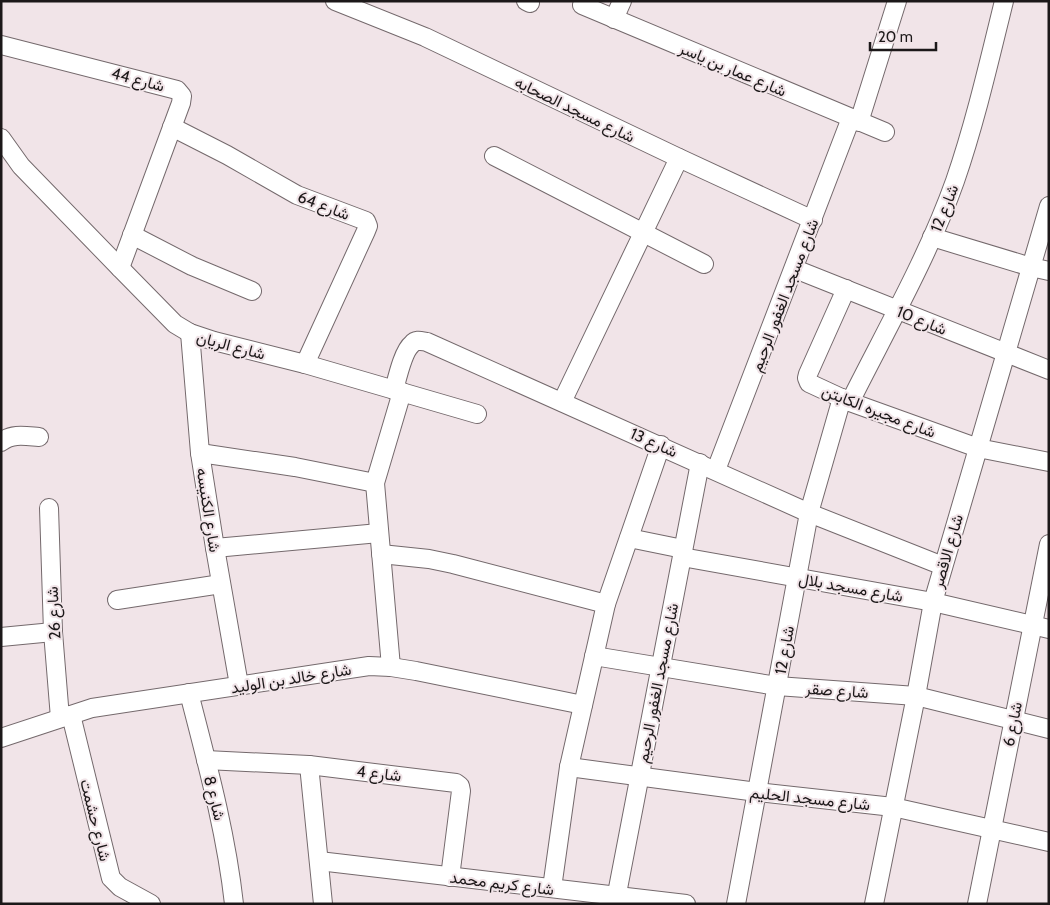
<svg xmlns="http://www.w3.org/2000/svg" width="1050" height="905" font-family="Cabin,Vazirmatn,sans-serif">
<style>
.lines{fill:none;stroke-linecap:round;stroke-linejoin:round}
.street-casing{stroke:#74696c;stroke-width:20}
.street{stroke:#fff;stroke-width:18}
.labels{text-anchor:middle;stroke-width:4;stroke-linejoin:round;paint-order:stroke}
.street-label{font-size:16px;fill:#1c1819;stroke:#f1e4e8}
</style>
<rect width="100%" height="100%" fill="#f1e4e8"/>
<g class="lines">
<defs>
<g id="street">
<path d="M335 1 425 37 679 158 813 220"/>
<path d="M526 1 530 3"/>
<path d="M582 5 885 132"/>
<path d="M614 19 622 1"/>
<path d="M1 45 177 90 182 96 181 103 120 268"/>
<path d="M859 122 897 1"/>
<path d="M172 127 227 155 297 195 366 221 368 226 366 231 305 364"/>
<path d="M1 138 21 166 120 268 175 324 190 333 214 341 305 364 477 414"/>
<path d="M494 156 704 264"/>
<path d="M132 235 192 266 252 291"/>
<path d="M932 237 1031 267 1049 271"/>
<path d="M795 269 1049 370"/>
<path d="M846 289 808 374 807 378 809 383 850 402 978 448 1049 462"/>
<path d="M190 333 200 453 215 548 239 685"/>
<path d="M394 390C397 379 403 351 412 344 416 339 421 341 427 342L809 513 943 566"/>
<path d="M562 402 679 158"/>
<path d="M850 402C886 330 928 257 955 181 975 123 989 62 1004 1"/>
<path d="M1 442C12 433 26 436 39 437"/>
<path d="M200 453 295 467 375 483"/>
<path d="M716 470 851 118"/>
<path d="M49 508 53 632 60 718"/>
<path d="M629 538 683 549"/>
<path d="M215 548 379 533"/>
<path d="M381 554 429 559 453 564 606 604"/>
<path d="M682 557 933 602 1049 629"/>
<path d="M117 600 221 584"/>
<path d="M1 637 53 632"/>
<path d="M594 656 777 686 916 696 1049 729"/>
<path d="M391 667 375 483 402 392"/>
<path d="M189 693C207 763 226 832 234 904"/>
<path d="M71 715 111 878 120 887 151 904"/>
<path d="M1 738 92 708 369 666 391 667 416 671 583 705"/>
<path d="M206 760 309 765 456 783 460 786 461 791 450 877"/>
<path d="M309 765 323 904"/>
<path d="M569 767 757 792 893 807 1049 842"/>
<path d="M319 861 686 904"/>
<path d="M552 888 569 767 606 604 661 445"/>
<path d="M615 904 700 463"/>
<path d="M736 904 809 513 842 398"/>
<path d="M874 904 916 696 933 602 1049 206"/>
<path d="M977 904 1049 544"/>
</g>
</defs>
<use href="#street" class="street-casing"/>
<use href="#street" class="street"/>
</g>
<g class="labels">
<g class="street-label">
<text transform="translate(733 69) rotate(23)" y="6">شارع عمار بن ياسر</text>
<text transform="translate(138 79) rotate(15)" y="6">شارع 44</text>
<text transform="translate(575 109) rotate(26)" y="6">شارع مسجد الصحابه</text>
<text transform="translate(324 205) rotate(21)" y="6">شارع 64</text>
<text transform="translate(944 208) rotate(-68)" y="6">شارع 12</text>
<text transform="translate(784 295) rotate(-69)" y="6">شارع مسجد الغفور الرحيم</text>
<text transform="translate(922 320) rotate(22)" y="6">شارع 10</text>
<text transform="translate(231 345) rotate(15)" y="6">شارع الريان</text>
<text transform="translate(879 411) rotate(21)" y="6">شارع مجيره الكابتن</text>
<text transform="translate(654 442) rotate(24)" y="6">شارع 13</text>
<text transform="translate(209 510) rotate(81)" y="6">شارع الكنيسه</text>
<text transform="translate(947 551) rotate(-74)" y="6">شارع الاقصر</text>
<text transform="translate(851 587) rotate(10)" y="6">شارع مسجد بلال</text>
<text transform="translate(53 613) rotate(-93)" y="6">شارع 26</text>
<text transform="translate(784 650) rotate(-80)" y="6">شارع 12</text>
<text transform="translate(291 678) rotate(-9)" y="6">شارع خالد بن الوليد</text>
<text transform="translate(657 683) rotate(-79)" y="6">شارع مسجد الغفور الرحيم</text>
<text transform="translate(837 690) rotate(4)" y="6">شارع صقر</text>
<text transform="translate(1012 724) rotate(-79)" y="6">شارع 6</text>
<text transform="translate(379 773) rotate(6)" y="6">شارع 4</text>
<text transform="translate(215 798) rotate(76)" y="6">شارع 8</text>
<text transform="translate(810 798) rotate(6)" y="6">شارع مسجد الحليم</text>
<text transform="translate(96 820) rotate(76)" y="6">شارع حشمت</text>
<text transform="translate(502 883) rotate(7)" y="6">شارع كريم محمد</text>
</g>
</g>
<rect width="1050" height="905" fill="none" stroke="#1c1819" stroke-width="5"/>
<path d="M870 42v8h66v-8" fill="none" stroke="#1c1819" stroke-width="2.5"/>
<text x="878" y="42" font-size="15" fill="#1c1819" stroke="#f1e4e8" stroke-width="4" paint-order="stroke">20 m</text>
</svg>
